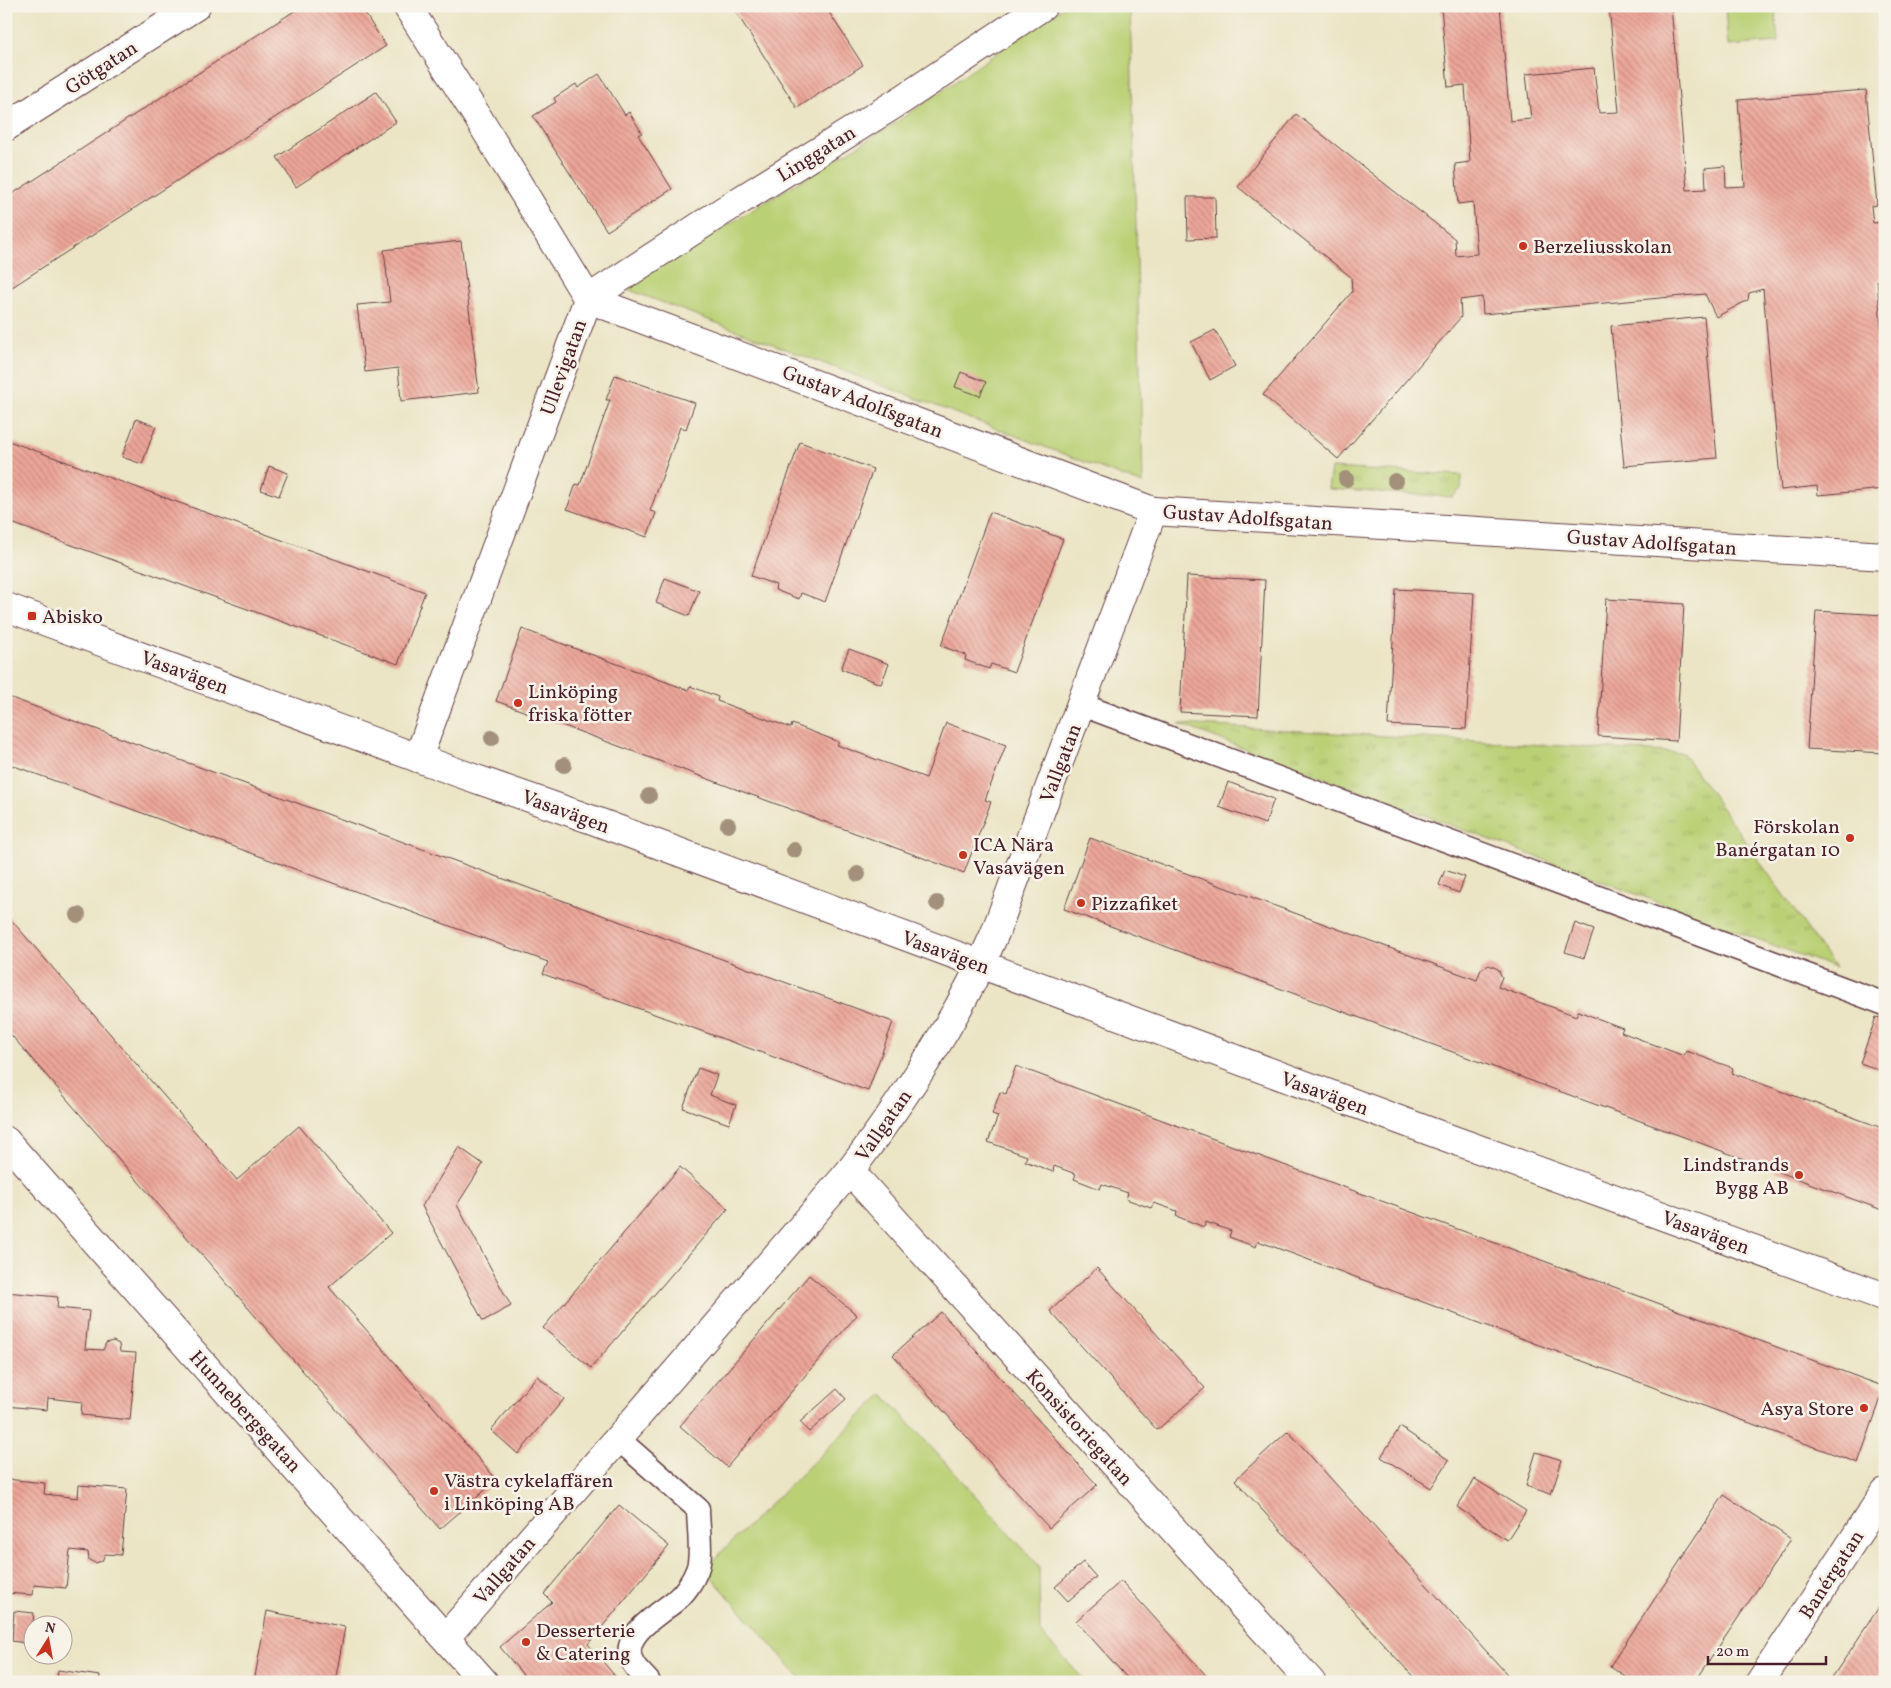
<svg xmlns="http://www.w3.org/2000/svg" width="1891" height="1688" font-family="Vollkorn,serif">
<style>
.grass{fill:url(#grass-tufts);stroke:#827850}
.park{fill:#bad074;stroke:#827850}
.building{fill:url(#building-back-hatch)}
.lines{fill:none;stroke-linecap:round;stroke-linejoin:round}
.lane-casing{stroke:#623d42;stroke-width:25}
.street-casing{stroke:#623d42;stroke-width:30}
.secondary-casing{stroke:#623d42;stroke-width:30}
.lane{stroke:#fff;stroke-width:22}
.street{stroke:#fff;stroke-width:28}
.secondary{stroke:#fff;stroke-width:28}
.tree{fill:#a2907a}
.poi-dot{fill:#c8321e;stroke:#f7f3e8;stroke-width:2}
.labels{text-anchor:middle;stroke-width:5;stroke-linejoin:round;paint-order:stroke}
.street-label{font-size:20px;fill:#4a1f2b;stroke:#f7f3e8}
.poi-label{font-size:20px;fill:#4a1f2b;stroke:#f7f3e8;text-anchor:start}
</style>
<defs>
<pattern id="grass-tufts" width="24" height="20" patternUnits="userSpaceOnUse" patternTransform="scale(1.25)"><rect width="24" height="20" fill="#bad074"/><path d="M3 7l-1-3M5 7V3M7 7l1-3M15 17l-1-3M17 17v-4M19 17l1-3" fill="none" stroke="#a1b265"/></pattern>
<pattern id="building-back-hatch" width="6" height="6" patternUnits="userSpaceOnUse" patternTransform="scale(1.25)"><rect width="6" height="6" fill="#eda699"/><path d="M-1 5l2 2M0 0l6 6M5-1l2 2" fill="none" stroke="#c2877d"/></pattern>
</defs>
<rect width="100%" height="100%" fill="#f7f3e8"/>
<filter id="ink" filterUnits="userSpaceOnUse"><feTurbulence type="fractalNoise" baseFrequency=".02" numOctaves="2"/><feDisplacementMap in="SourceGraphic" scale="10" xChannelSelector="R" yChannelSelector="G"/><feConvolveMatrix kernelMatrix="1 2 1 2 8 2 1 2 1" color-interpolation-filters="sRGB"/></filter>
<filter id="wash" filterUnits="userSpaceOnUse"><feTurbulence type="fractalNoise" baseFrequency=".0096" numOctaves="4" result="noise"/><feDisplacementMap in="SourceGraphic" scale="20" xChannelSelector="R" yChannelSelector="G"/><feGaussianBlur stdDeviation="1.12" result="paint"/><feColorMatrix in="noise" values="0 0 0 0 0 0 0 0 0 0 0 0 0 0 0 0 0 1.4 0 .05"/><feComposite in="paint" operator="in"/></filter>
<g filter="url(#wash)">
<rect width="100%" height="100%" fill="#ebe4c5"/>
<g class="grass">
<path d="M1331 468 1462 475 1461 489 1452 497 1328 489Z"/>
<path d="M1179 724 1683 753 1835 968Z"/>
</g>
<g class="park">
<path d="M1065 6H1130L1143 484 624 288 894 124Z"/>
<path d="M1725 6H1775L1778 42 1728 46Z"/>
<path d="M883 1394 1039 1566 1040 1632 1086 1682H804L704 1569Z"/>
</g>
<g id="blocks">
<g class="building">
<path d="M302 6H360L386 46 6 291V198Z"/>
<path d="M732 6H825L863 65 797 108Z"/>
<path d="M1451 6H1500L1510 121 1531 119 1526 74 1594 68 1599 113 1619 112 1609 6H1671L1687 190 1706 189 1705 168 1725 166 1726 187 1745 186 1738 100 1866 90 1877 205 1871 206 1873 223 1885 222V280H1877L1885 370V489L1818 495 1817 486 1781 490 1763 289 1749 293 1748 300 1716 317 1705 294 1483 314 1482 297 1460 300 1461 317 1338 459 1263 395 1352 292 1351 277 1238 187 1296 114 1455 239 1456 256 1477 254 1473 202 1458 204 1455 164 1470 162 1465 85 1448 87 1441 7Z"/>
<path d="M599 74 625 115 629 112 642 133 638 135 672 189 607 231 533 116 556 102 554 98 576 84 578 88Z"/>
<path d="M376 92 396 122 296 187 277 157Z"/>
<path d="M1187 197H1215L1216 238 1188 239Z"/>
<path d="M461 241 479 392 401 401 398 368 365 372 357 305 390 302 384 250Z"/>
<path d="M1704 317 1717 458 1624 466 1611 326Z"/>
<path d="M1215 330 1235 366 1210 380 1191 342Z"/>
<path d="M961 372 986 382 980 396 955 387Z"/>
<path d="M615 375 695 403 686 429 680 427 650 511 656 513 647 537 567 509 576 484 580 485 610 400H606Z"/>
<path d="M136 419 156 426 142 464 122 457Z"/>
<path d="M6 440 425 592 398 664 6 521Z"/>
<path d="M800 442 873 469 825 602 801 593 799 599 775 590 776 585 751 576Z"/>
<path d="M269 466 288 473 279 496 261 490Z"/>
<path d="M990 512 1063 539 1014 672 991 664 989 669 965 660 966 655 941 646Z"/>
<path d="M1187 576 1265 580 1258 716 1180 712Z"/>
<path d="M665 578 699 591 689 616 656 603Z"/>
<path d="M1396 589 1474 593 1466 729 1388 725Z"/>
<path d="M1606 599 1684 604 1676 741 1598 736Z"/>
<path d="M1816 611 1885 615V753L1807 749Z"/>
<path d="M522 629 688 690 690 686 718 697 717 701 791 728 792 724 839 742 837 745 926 778 946 723 1006 745 985 800 991 802 964 873 496 701Z"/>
<path d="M849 649 889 664 881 684 841 669Z"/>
<path d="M6 696 893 1022 868 1091 543 974 548 962 6 763Z"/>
<path d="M1228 782 1274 799 1265 824 1219 807Z"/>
<path d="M1090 838 1477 980 1481 969 1489 965 1498 969 1502 977 1498 987 1576 1016 1578 1011 1623 1028 1621 1032 1684 1056 1686 1051 1733 1068 1732 1073 1885 1129V1211L1064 909Z"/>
<path d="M1445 870 1465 877 1459 893 1439 885Z"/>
<path d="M6 914 237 1180 299 1126 391 1233 329 1287 497 1480 440 1529 6 1029Z"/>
<path d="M1575 923 1594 930 1584 958 1565 952Z"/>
<path d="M1876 1017 1885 1019V1065L1883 1071 1860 1063Z"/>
<path d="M1016 1066 1885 1387 1858 1463 1258 1241 1256 1247 1229 1237 1231 1231 1206 1222 1204 1227 1176 1216 1177 1211 1154 1203 1151 1208 1126 1199 1128 1193 1102 1184 1100 1189 1074 1179 1076 1174 1054 1166 1053 1172 1025 1161 1027 1156 988 1142 998 1116 992 1114 1000 1092 1006 1094Z"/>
<path d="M698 1068 717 1075 710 1095 736 1105 729 1124 683 1108Z"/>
<path d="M459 1147 483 1164 457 1205 511 1306 483 1321 422 1206Z"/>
<path d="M680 1167 728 1209 591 1368 543 1328Z"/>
<path d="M1097 1268 1205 1388 1157 1430 1050 1311Z"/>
<path d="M809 1275 857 1315 727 1467 680 1426Z"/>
<path d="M6 1292 58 1297 57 1308 89 1311 85 1349 103 1350 106 1343 113 1341 119 1344 120 1352 136 1353 130 1420 81 1415 82 1402 48 1398 47 1410 6 1406Z"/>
<path d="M941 1312 1097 1485 1049 1528 893 1355Z"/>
<path d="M537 1376 564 1399 518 1454 491 1430Z"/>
<path d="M837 1389 846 1399 809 1432 800 1422Z"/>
<path d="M1400 1427 1449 1460 1431 1488 1381 1457Z"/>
<path d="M1288 1431 1514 1682H1418L1235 1480Z"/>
<path d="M1536 1452 1562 1460 1551 1494 1526 1486Z"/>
<path d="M6 1479 45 1483 44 1494 78 1498 79 1485 127 1489 121 1555 105 1554 102 1561 95 1563 89 1560 88 1552 70 1550 66 1588 34 1585 33 1595 6 1593Z"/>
<path d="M1475 1479 1526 1511 1507 1540 1457 1507Z"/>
<path d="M1724 1495 1791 1539 1695 1682H1634L1610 1666Z"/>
<path d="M619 1505 669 1546 588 1644 620 1682H529L500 1647 552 1602 544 1594Z"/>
<path d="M1083 1562 1096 1577 1068 1601 1055 1587Z"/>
<path d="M1121 1581 1153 1616 1212 1682H1131L1076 1621Z"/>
<path d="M1885 1598V1682H1829L1854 1645Z"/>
<path d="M14 1611 34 1613 31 1644 12 1641Z"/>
<path d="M267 1611 345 1627 335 1682H254Z"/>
<path d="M58 1670 100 1676 99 1682H57Z"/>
</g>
</g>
</g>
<g filter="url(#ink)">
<use href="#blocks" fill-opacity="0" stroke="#623d42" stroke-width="1"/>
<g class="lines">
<defs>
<g id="lane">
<path d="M1082 705 1885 1004"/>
<path d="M617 1438 698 1509C698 1526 703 1556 697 1570 693 1581 684 1594 675 1601 658 1615 616 1637 634 1665 638 1671 644 1676 649 1682"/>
</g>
<g id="street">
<path d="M407 6 477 116 588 299 418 758"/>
<path d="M588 299 1153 511 1885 556"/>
<path d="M588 299 723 211 903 99 1043 6"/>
<path d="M6 1141 484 1682"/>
<path d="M850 1171 1311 1682"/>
<path d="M446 1637 850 1171C906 1096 958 1019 995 933L1153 511"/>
<path d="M1760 1682 1885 1492"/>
</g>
<g id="secondary">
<path d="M6 127 196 6"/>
<path d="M6 607 459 773 590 819 1429 1131 1885 1297"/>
</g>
</defs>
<use href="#lane" class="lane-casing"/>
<use href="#street" class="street-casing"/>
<use href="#secondary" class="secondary-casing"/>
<use href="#lane" class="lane"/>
<use href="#street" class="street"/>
<use href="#secondary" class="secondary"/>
</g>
<g class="tree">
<circle cx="1346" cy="479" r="8"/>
<circle cx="1395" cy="481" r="8"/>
<circle cx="492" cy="738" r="8"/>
<circle cx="564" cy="765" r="8"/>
<circle cx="649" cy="796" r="8"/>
<circle cx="728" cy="825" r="8"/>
<circle cx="794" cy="850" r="8"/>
<circle cx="858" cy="874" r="8"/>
<circle cx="937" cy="903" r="8"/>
<circle cx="78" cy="915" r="8"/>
</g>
</g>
<g class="poi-dot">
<circle cx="1523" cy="246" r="5"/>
<rect x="27" y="611" width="10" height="10" rx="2.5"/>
<circle cx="518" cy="703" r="5"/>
<circle cx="1850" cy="838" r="5"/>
<circle cx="963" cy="855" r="5"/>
<circle cx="1081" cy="903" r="5"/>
<circle cx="1799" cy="1175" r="5"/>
<circle cx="1864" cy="1408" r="5"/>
<circle cx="434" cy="1491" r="5"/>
<circle cx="526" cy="1642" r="5"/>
</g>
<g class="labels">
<g class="street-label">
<text transform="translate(101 67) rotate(-33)" y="7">Götgatan</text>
<text transform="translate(816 153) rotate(-32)" y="7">Linggatan</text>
<text transform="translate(563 367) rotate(-70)" y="7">Ullevigatan</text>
<text transform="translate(863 401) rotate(21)" y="7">Gustav Adolfsgatan</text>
<text transform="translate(1248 517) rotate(4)" y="7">Gustav Adolfsgatan</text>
<text transform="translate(1652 542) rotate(4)" y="7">Gustav Adolfsgatan</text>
<text transform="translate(185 672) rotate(20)" y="7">Vasavägen</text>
<text transform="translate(1060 763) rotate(-69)" y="7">Vallgatan</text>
<text transform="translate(566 811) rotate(20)" y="7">Vasavägen</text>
<text transform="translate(946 952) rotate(20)" y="7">Vasavägen</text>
<text transform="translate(1325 1093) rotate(20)" y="7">Vasavägen</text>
<text transform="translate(883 1125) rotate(-55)" y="7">Vallgatan</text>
<text transform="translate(1706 1232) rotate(20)" y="7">Vasavägen</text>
<text transform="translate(246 1411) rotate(48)" y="7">Hunnebergsgatan</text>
<text transform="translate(1080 1427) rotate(48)" y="7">Konsistoriegatan</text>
<text transform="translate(504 1570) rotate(-49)" y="7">Vallgatan</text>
<text transform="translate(1831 1574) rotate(-57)" y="7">Banérgatan</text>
</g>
<g class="poi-label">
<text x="1533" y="253">Berzeliusskolan</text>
<text x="42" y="623">Abisko</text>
<text x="528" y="698">Linköping<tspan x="528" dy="23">friska fötter</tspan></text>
<text x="1840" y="833" text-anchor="end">Förskolan<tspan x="1840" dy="23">Banérgatan 10</tspan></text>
<text x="973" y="851">ICA Nära<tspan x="973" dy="23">Vasavägen</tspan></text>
<text x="1091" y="910">Pizzafiket</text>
<text x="1789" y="1171" text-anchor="end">Lindstrands<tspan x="1789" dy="23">Bygg AB</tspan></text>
<text x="1854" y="1415" text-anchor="end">Asya Store</text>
<text x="444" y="1487">Västra cykelaffären<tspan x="444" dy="23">i Linköping AB</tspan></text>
<text x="536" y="1637">Desserterie<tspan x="536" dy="23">&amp; Catering</tspan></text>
</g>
</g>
<rect width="1891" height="1688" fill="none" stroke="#f7f3e8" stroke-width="25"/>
<g transform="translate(48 1640) rotate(11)"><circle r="24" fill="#f7f3e8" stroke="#b29e9c"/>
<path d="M0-4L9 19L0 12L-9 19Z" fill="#c8321e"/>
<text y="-8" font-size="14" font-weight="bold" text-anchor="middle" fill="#4a1f2b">N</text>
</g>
<path d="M1708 1656v8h118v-8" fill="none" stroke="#4a1f2b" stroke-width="2.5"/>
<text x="1716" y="1656" font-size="15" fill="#4a1f2b" stroke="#f7f3e8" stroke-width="4" paint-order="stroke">20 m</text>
</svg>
